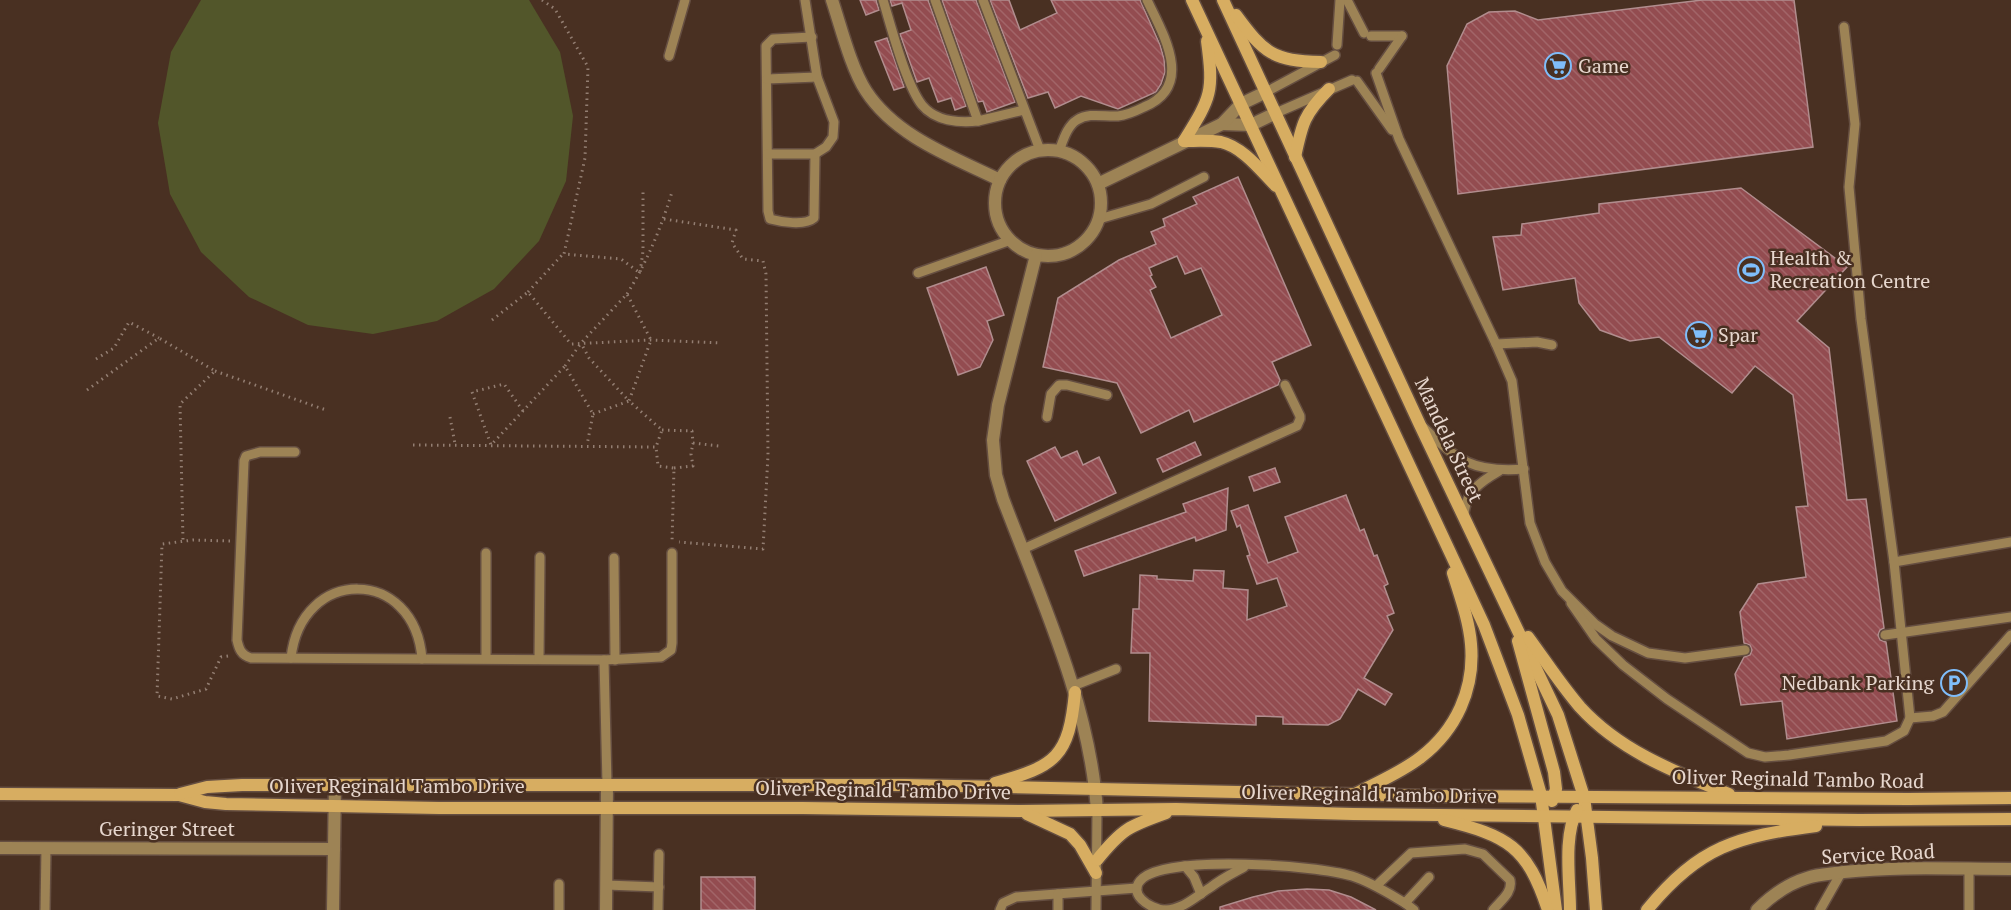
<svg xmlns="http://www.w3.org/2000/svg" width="2011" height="910" font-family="'PT Serif',serif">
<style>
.grass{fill:#52562a}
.building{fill:url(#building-back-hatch);stroke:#b18d8e;stroke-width:1.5;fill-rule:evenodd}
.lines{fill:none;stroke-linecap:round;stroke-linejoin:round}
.service-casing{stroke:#654e41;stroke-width:12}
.minor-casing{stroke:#654e41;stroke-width:15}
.secondary-casing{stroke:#654e41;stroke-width:15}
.path{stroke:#937e72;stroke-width:3;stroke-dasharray:1.5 4.5;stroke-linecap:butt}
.service{stroke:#9d8355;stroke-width:9}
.minor{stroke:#9d8355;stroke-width:12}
.secondary{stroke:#d7ad61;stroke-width:12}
.labels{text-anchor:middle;stroke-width:5;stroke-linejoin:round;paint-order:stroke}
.poi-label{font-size:20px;fill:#e7d7ce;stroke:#493022;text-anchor:start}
.street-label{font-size:20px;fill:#e7d7ce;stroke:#493022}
</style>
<defs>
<pattern id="building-back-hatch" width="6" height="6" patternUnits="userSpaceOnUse" patternTransform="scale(1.5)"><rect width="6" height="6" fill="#934c50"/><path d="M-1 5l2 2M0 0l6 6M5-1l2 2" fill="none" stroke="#a26568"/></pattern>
</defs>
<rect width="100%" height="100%" fill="#493022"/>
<path class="grass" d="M201 0H529L560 52 573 116 566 181 539 241 494 289 437 321 373 334 308 325 249 297 201 252 170 194 158 123 171 52Z"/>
<g class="building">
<path d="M860 0H876L879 10 866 15Z"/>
<path d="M890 0H928L966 106 955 110 951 98 938 102 929 78 917 82 900 34 911 30 902 3 892 6Z"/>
<path d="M942 0H976L1015 102 987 112 983 101 978 102Z"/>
<path d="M990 0H1009L1020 30 1057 13 1051 0H1140L1160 45 1164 59 1165 72 1161 84 1156 92 1118 109 1081 96 1055 108 1048 92 1028 98Z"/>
<path d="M1702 0H1794L1813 147 1458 194 1447 66 1467 24 1489 12 1515 11 1538 20Z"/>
<path d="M887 38 904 87 894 90 875 42Z"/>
<path d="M1238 177 1311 345 1272 362 1280 380 1278 385 1194 422 1189 410 1141 433 1117 383 1043 367 1058 298 1119 260 1156 244 1151 232 1165 226 1163 219 1197 204 1193 197ZM1177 256 1185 274 1201 268 1222 315 1171 338 1150 290 1156 287 1150 276 1152 275 1149 268Z"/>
<path d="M1741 188 1847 267 1797 321 1829 348 1847 500 1866 499 1884 628 1880 630 1878 635 1880 640 1886 642 1897 721 1787 739 1782 701 1741 705 1735 674 1744 657 1750 655 1752 650 1750 645 1744 643 1740 612 1758 584 1806 577 1796 507 1808 506 1793 395 1755 366 1732 393 1659 337 1630 341 1600 330 1579 303 1575 278 1503 290 1493 237 1521 235 1522 224 1599 213V204Z"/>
<path d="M986 267 1004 315 987 321 993 340 980 367 958 375 927 288Z"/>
<path d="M1195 442 1201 455 1163 472 1157 459Z"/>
<path d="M1055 447 1061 458 1077 451 1083 465 1099 457 1116 493 1055 521 1027 461Z"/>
<path d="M1275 468 1280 482 1254 491 1249 477Z"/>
<path d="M1228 488 1226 530 1196 541 1195 537 1084 576 1075 551 1186 512 1183 504Z"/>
<path d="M1346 495 1360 531 1364 529 1374 556 1377 555 1388 584 1384 586 1394 613 1387 616 1393 630 1364 678 1392 694 1385 705 1358 689 1340 719 1328 725 1283 724V717L1256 716V725L1149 721 1150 653H1131L1133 609H1139L1140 575 1157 576V579L1193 581 1194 570 1224 571 1223 588 1248 590 1247 620 1287 606 1277 578 1257 584 1247 556 1250 555 1240 525 1237 527 1231 511 1248 505 1268 563 1298 552 1285 517Z"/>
<rect x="701" y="877" width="54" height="33"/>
<path d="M1307 889 1329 890 1351 897 1376 910H1220V907L1253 897 1278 891Z"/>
</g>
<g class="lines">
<defs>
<g id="service">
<path d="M883 0C891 26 906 85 922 105 935 121 959 123 978 121"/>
<path d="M935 0 978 121 1024 110"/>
<path d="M983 0 1040 150"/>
<path d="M1347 0 1364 33"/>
<path d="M1371 36H1402"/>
<path d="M812 37 773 39 766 46 768 211 770 219C781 222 805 226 814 218L815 154"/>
<path d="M1337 45 1340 0"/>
<path d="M669 56 685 0"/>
<path d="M1379 69 1402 36"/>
<path d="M1376 73 1399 139 1496 344 1512 381 1530 523 1545 562 1562 591 1595 624 1612 636 1648 653 1685 658 1745 650"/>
<path d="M767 79 817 77"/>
<path d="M1357 81 1392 130"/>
<path d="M1266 92 1335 55"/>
<path d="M1276 113 1352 80"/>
<path d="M1059 151C1063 141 1067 126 1077 120 1089 112 1105 117 1118 116 1127 115 1136 111 1144 107 1195 86 1163 34 1147 0"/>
<path d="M768 154H815L826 147 833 137 834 122 817 77 805 0"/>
<path d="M1099 219 1151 204 1204 177"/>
<path d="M918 273 1011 240"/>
<path d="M1496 344 1537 342 1552 345"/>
<path d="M1047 417 1051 394 1059 385H1067L1107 395"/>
<path d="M1423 427C1458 461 1473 473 1524 469"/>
<path d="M295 452H260L246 456 244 461 237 640C239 649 241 655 251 658L604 660 661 657 671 650 672 643V553"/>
<path d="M1464 516C1465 492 1480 482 1499 471"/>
<path d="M1023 549 1297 426 1300 419V416L1285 385"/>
<path d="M486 553V658"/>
<path d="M614 558 615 660"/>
<path d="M1894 562 2011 542"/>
<path d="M1571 603 1596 639 1623 665 1667 699 1748 753 1765 757 1789 755 1886 741 1904 731 1910 718 1894 562 1861 319 1849 187 1855 124 1844 27"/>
<path d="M1885 635 2011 617"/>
<path d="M291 658C301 566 415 566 422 659"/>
<path d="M539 659 540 557"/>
<path d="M604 660 607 784"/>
<path d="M1073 686 1116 669"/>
<path d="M1910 718 1933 716 1943 712 2011 635"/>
<path d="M1185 866 1194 877 1201 894"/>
<path d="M1969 869V910"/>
<path d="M606 885 659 887"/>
<path d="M1376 886 1411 853 1465 849 1483 854 1510 880C1513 893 1500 901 1493 910"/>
<path d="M45 910 46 848"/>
<path d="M559 910V884"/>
<path d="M658 910 659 854"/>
<path d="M1000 910 1003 903 1016 897 1137 888"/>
<path d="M1058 910V894"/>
<path d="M1096 910 1097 811"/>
<path d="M1164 910C1150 909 1125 893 1143 878 1172 855 1316 865 1352 876 1371 882 1388 893 1405 903"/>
<path d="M1165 910C1184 909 1195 897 1211 887 1221 879 1233 873 1244 867"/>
<path d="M1414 910 1405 903 1429 877"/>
<path d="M1820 910 1841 873"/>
</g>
<g id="minor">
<path d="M832 0C841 27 851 68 866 91 896 137 953 157 1000 180"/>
<path d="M1222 124 1251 125 1276 113"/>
<circle cx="1048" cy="203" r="53"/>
<path d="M1098 184 1222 124 1241 104 1266 92"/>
<path d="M1036 255 998 405 993 440 996 475 1003 499C1041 599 1090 704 1097 811"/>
<path d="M0 848 334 849"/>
<path d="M333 910 335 784"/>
<path d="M606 910 607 784"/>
<path d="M1757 910C1771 896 1787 884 1807 878 1819 874 1832 874 1844 872 1899 866 1955 869 2011 869"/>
</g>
<g id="secondary">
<path d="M1192 0 1484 625 1518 715 1541 795 1556 910"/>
<path d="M1223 0 1420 425 1558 715 1584 797 1592 858 1596 910"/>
<path d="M1236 15C1264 53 1273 61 1321 62"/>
<path d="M1184 141C1211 97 1214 93 1207 41"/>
<path d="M1184 141C1196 141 1209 140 1221 142 1243 147 1261 171 1276 186"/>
<path d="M1295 157C1302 124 1304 114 1329 89"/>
<path d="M1528 637C1545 660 1561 685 1580 707 1620 751 1675 772 1729 794"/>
<path d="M1518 641 1554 772 1556 789 1552 801"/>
<path d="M995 783C1056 766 1069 757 1075 692"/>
<path d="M1357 793C1378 782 1402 772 1421 757 1456 730 1475 689 1471 644 1469 620 1460 596 1453 573"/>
<path d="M0 794 179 795 205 802 226 804 439 808H803L1021 811 1176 809 1353 814 1859 820 2011 819"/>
<path d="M180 794 207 787 242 785H905L1433 796 1908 799 2011 798"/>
<path d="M1027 814 1070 834 1080 845 1096 873"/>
<path d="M1444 820C1508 836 1527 846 1548 910"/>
<path d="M1097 860C1122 829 1129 826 1166 813"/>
<path d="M1570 910C1570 881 1563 836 1577 810"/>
<path d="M1647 910C1699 846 1738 836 1816 826"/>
</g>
</defs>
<use href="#service" class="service-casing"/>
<use href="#minor" class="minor-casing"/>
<use href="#secondary" class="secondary-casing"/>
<g class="path">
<path d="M542 0 555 9 588 67 585 158 564 254 621 259 640 273 643 251V190"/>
<path d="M664 219 736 230 732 243 743 259 763 261 766 274 768 455 763 549 679 542"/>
<path d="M528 292 563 254"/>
<path d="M627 294C647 262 661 228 672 192"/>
<path d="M492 320 528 292 571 344 651 340 721 343"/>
<path d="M96 359 114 348 129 322 159 338"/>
<path d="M565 366 581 343 627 294 651 340 629 401 589 358 581 343"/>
<path d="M215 371 326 410"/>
<path d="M87 390 159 338 215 371 180 404 183 541"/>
<path d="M523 411 504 384 472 392 491 445 565 366 593 414 587 445"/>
<path d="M593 414 629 401 662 430 656 447"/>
<path d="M450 417 455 444"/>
<path d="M662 430 692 431 693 443 719 446"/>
<path d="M413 445 656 447 658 466 674 468 672 542"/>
<path d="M674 468 693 466 691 454 693 443"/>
<path d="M228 656 221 657 206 689 172 699 157 696 162 544 193 540 230 541"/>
</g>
<use href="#service" class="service"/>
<use href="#minor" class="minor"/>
<use href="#secondary" class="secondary"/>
</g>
<defs>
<symbol id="supermarket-ring" viewBox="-11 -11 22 22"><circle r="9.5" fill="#493022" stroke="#7fbdfa" stroke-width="1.5"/><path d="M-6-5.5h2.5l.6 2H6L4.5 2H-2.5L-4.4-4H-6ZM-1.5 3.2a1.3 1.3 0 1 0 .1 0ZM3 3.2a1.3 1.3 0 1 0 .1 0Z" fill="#7fbdfa"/></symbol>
<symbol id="stadium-ring" viewBox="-11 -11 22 22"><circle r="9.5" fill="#493022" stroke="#7fbdfa" stroke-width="1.5"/><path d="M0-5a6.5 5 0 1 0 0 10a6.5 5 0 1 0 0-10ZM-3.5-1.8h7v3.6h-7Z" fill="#7fbdfa"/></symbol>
<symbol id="parking-ring" viewBox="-11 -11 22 22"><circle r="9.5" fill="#493022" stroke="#7fbdfa" stroke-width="1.5"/><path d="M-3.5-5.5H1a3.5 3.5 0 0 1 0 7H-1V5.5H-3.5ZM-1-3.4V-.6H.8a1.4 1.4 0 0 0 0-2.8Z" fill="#7fbdfa"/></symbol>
</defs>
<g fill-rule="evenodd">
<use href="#supermarket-ring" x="1543" y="51" width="30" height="30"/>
<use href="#stadium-ring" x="1736" y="255" width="30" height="30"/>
<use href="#supermarket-ring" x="1684" y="320" width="30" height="30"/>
<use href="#parking-ring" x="1939" y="668" width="30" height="30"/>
</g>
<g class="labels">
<g class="poi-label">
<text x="1578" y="73">Game</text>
<text x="1770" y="265">Health &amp;<tspan x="1770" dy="23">Recreation Centre</tspan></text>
<text x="1718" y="342">Spar</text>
<text x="1934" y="690" text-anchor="end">Nedbank Parking</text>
</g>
<g class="street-label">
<text transform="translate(1449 440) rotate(65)" y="7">Mandela Street</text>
<text transform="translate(1798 779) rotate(1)" y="7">Oliver Reginald Tambo Road</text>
<text x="397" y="793">Oliver Reginald Tambo Drive</text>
<text transform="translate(883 790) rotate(1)" y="7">Oliver Reginald Tambo Drive</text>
<text transform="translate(1369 794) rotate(1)" y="7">Oliver Reginald Tambo Drive</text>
<text x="167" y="836">Geringer Street</text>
<text transform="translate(1878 854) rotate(-3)" y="7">Service Road</text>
</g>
</g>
</svg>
